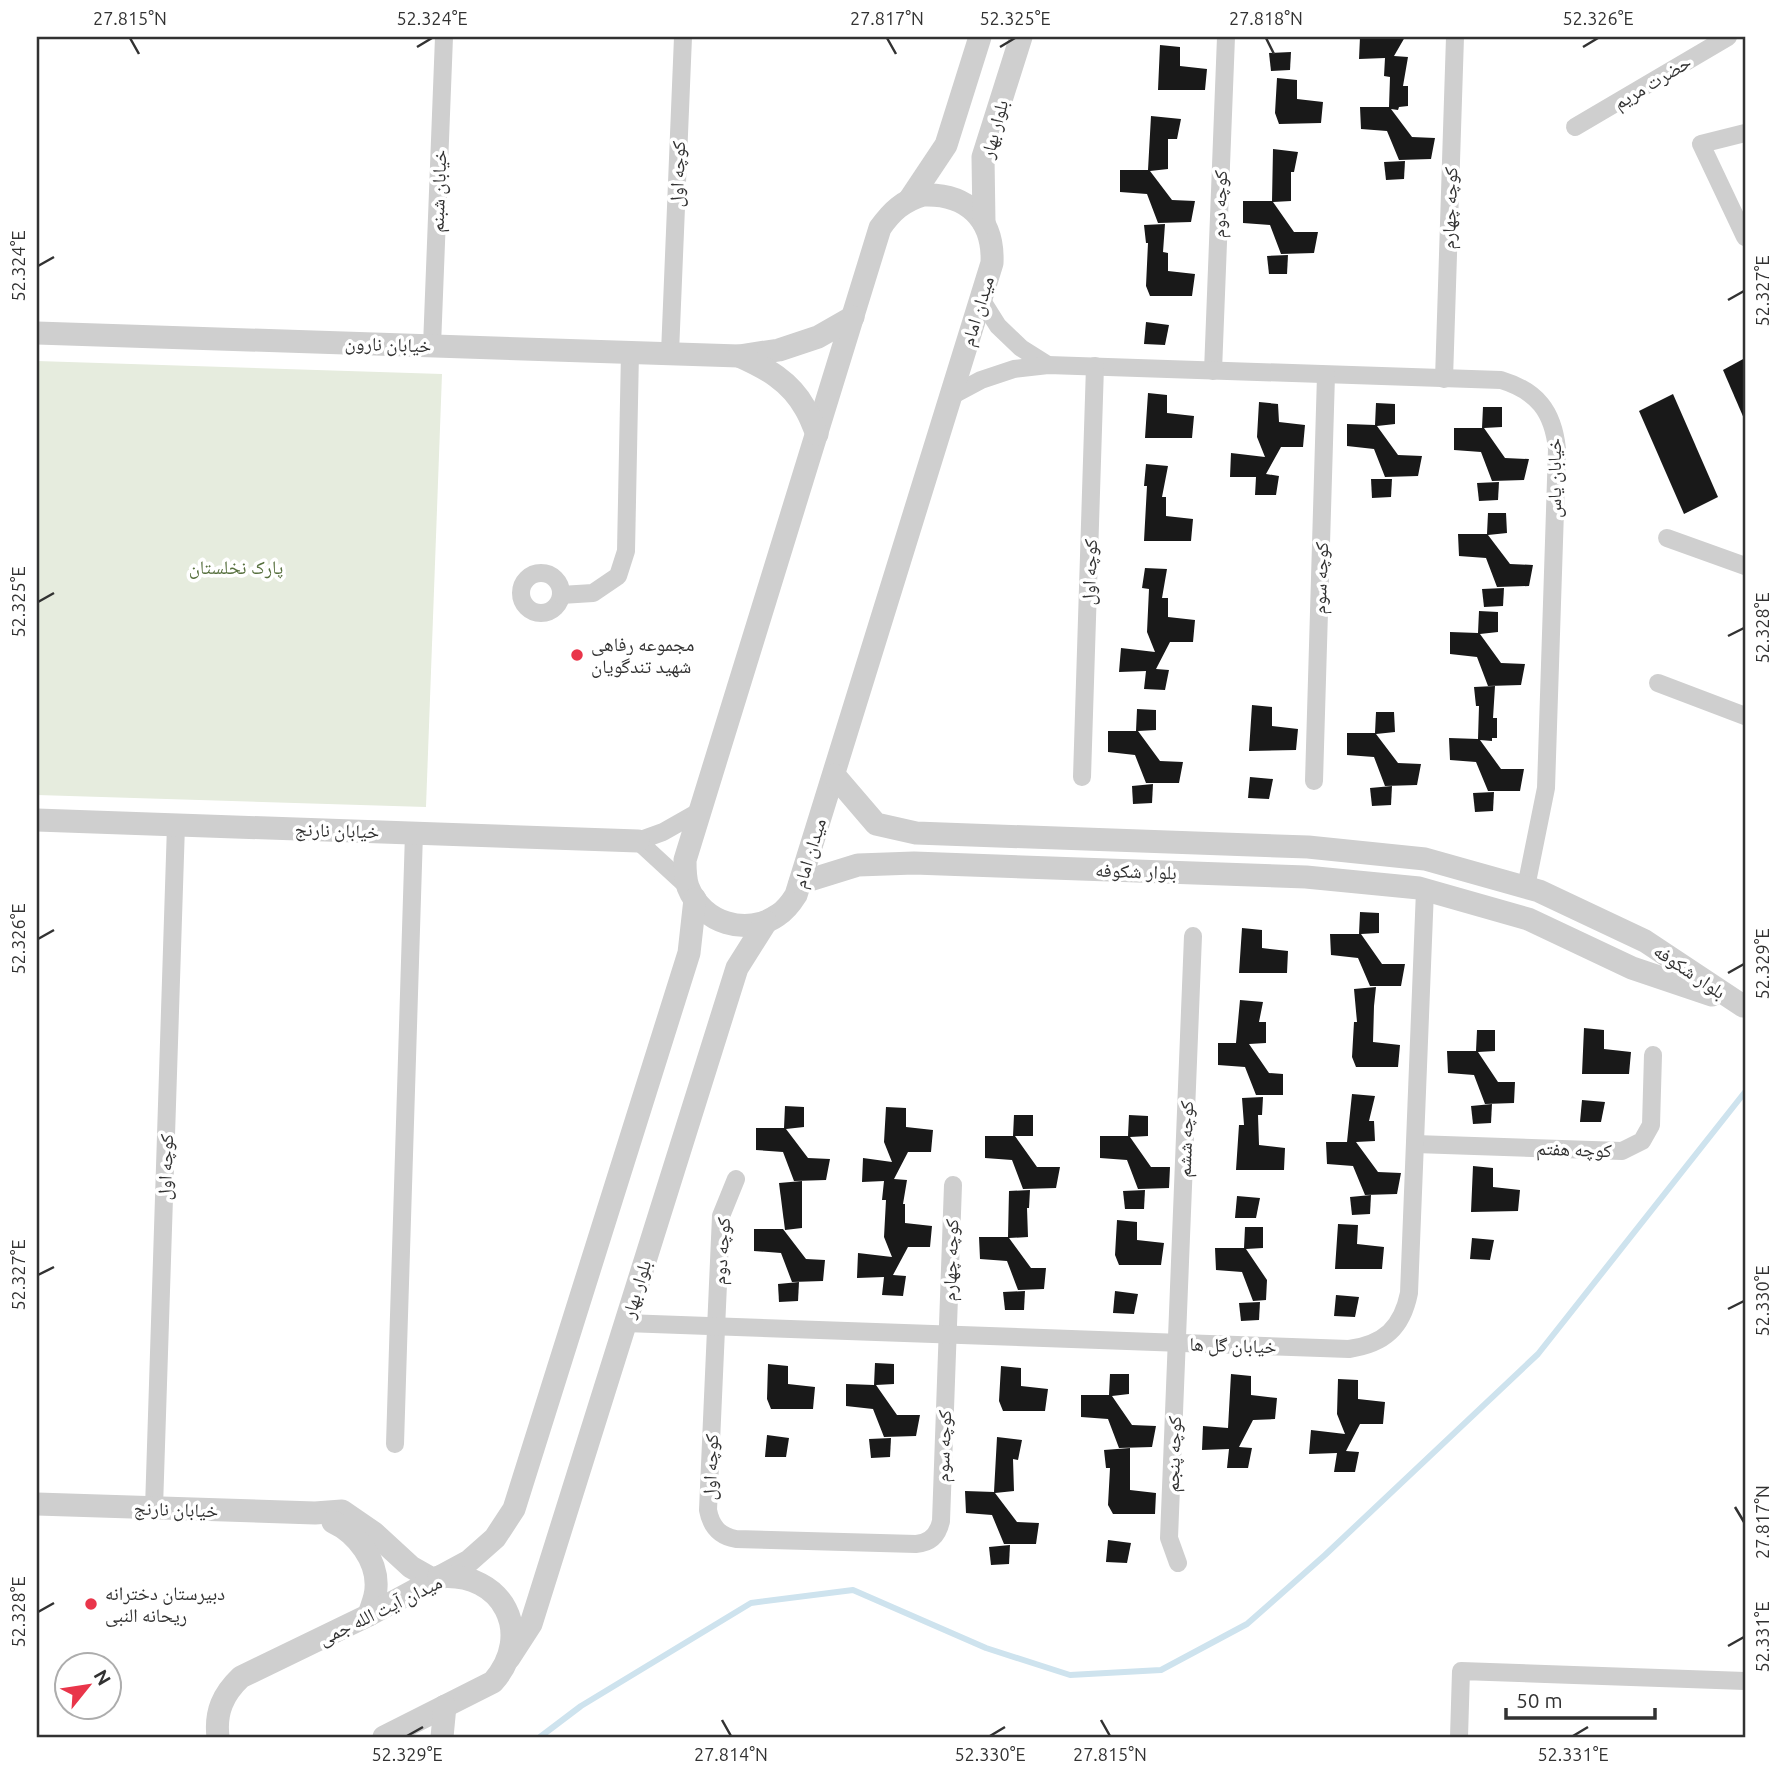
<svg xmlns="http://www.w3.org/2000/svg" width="1782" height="1774" font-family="Ubuntu,'Noto Naskh Arabic',sans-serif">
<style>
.green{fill:#e6ecde}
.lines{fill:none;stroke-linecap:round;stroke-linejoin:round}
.stream{stroke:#cee3ee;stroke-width:6}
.building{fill:#191919}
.minor{stroke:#cfcfcf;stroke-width:18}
.tertiary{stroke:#cfcfcf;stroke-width:23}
.ticks{fill:none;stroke:#323232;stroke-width:2.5}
.poi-dot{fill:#e9354a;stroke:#fff;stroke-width:2.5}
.labels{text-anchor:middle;stroke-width:7;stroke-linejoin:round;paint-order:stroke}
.street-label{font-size:19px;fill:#323232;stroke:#fff}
.park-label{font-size:19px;fill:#57703e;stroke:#fff}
.poi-label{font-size:19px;fill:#323232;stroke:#fff;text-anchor:start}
.neatline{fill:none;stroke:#323232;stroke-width:2.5}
.ticks-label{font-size:18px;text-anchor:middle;fill:#323232}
</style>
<rect width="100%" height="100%" fill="#fff"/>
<path class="green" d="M37 361 442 374 426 807 37 795Z"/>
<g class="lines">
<path class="stream" d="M540 1737 581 1706 751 1603 853 1590 986 1648 1070 1675 1161 1670 1247 1624 1325 1555 1538 1354 1745 1092"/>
</g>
<g class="building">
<path d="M1360 37H1405L1394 56 1408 57 1403 86H1408V106L1399 107 1398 110 1391 109 1412 137 1435 138 1431 159 1399 160 1387 131 1361 129 1360 107H1389L1390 77 1384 76 1385 58 1359 59Z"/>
<path d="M1160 45 1180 47V66L1207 69 1205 90H1158Z"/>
<path d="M1291 52 1290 70 1271 71 1269 53Z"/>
<path d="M1277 78 1297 80V99L1323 102 1321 123 1279 124 1275 113Z"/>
<path d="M1151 116 1181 119 1177 139H1168V169L1150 171 1172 200 1195 201 1191 222 1158 223 1147 194 1120 192V170H1148Z"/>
<path d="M1273 149 1298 152 1294 172H1291V201L1273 202 1294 232H1318L1314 253 1281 254 1270 225 1243 223V201H1272Z"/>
<path d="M1405 161 1404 179 1386 180 1384 162Z"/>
<path d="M1165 224 1163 252 1168 253V271L1195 274 1192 296H1150L1146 286 1148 243H1146L1144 225Z"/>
<path d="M1288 255 1287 274H1269L1267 256Z"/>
<path d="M1146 322 1169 325 1165 345 1144 344Z"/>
<path d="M1745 358V421L1723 370Z"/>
<path d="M1148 393 1167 395V413L1194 416 1192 438H1145Z"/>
<path d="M1673 394 1718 497 1684 514 1639 411Z"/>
<path d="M1259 402 1278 404 1279 422 1305 425 1303 447H1281L1266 474 1279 476 1276 495H1255L1256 477H1230L1231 453 1265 457 1257 437Z"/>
<path d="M1376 403 1395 404V424L1377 426 1398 455 1422 456 1418 476 1385 477 1374 449 1347 446V424L1375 425Z"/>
<path d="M1483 407H1502V427L1484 428 1505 458 1529 459 1524 480 1492 481 1481 452 1454 450V428H1482Z"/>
<path d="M1146 464 1168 466 1162 497H1166V516L1193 519 1191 541H1144L1147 486H1144Z"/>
<path d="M1371 479H1392L1391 497 1372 498Z"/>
<path d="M1499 482 1498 500 1479 501 1477 483Z"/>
<path d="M1488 513H1506L1507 533 1488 535 1510 564 1533 565 1529 586 1497 587 1486 558 1459 556 1458 534H1487Z"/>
<path d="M1145 568 1167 569 1162 598H1168V617L1195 620 1193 642H1170L1156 669 1169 670 1165 690 1144 689 1146 671 1119 672 1121 648 1155 652 1147 632 1149 589 1142 588Z"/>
<path d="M1504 588 1503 606 1484 607 1482 589Z"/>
<path d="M1479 611 1498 612V632L1480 634 1501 663 1525 664 1521 685 1488 686 1477 657 1450 654V632L1478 633Z"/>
<path d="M1495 686 1493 718H1497V738H1492V741L1480 740 1501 769H1524L1520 791H1488L1476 762 1450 760 1449 738 1478 739 1479 706H1476L1474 687Z"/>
<path d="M1252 705 1272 707V726L1298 729 1296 750 1249 751Z"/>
<path d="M1137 709 1156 710V730L1138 731 1160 761 1183 762 1179 783H1146L1135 755 1108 752V731H1136Z"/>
<path d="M1376 712H1394L1395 732 1376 734 1398 763 1421 764 1417 785 1385 786 1374 757 1347 755V733H1375Z"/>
<path d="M1250 777 1273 779 1269 799 1248 798Z"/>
<path d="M1153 784 1152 803 1133 804 1132 786Z"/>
<path d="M1392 786 1391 805 1372 806 1370 788Z"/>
<path d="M1494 792 1493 811 1475 812 1473 793Z"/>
<path d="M1360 912 1379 913V933L1361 934 1382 964H1405L1401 986H1370L1358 958 1331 955 1330 934H1359Z"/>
<path d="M1242 928 1262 930V948L1288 951 1287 973H1239Z"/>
<path d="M1376 987 1374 1006 1373 1042 1400 1045 1398 1067H1356L1352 1057 1354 1022H1357L1354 989Z"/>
<path d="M1240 1000 1263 1002 1259 1022H1266V1043L1249 1044 1269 1073 1283 1074V1095H1256L1245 1067 1218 1065V1043H1236Z"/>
<path d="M1584 1028 1604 1030V1049L1631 1052 1629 1074H1582Z"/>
<path d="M1477 1030H1495V1051L1478 1052 1498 1082H1515L1514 1103 1485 1104 1474 1075 1448 1073 1447 1051H1476Z"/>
<path d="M1352 1094 1375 1096 1369 1121H1374L1375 1141 1356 1142 1378 1172 1401 1173 1397 1194 1365 1195 1353 1166 1327 1164 1326 1142H1347Z"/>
<path d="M1263 1097 1262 1115H1258L1259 1145 1285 1148 1284 1170H1236L1239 1125H1244L1242 1098Z"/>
<path d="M1582 1100 1605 1102 1601 1122H1580Z"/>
<path d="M1492 1104 1491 1123 1473 1124 1471 1106Z"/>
<path d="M785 1106 804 1107V1127L786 1129 808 1158 830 1159 826 1180 794 1181 783 1152 756 1150V1128H784Z"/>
<path d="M886 1107 906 1108V1127L933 1130 931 1152H908L894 1179 907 1180 903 1204H905V1223L932 1226 930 1247H908L893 1275 906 1276 903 1296 882 1295 884 1277 857 1278 858 1253 892 1257 884 1237 886 1200H882L884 1181 862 1182 863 1158 892 1162 884 1142Z"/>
<path d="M1014 1115H1033V1136H1015L1037 1167H1060L1056 1188 1023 1189 1012 1160 985 1158V1136H1013Z"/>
<path d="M1129 1115 1148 1116V1136L1130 1137 1151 1167H1170L1169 1188 1138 1189 1127 1160 1100 1158V1136H1128Z"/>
<path d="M1473 1166 1493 1168V1187L1520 1190 1518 1211 1471 1212Z"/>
<path d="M802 1181V1228L785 1230 779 1183Z"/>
<path d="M1030 1190 1029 1208H1027L1028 1237 1009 1238 1031 1268H1046L1044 1289 1018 1290 1007 1261 980 1259 979 1237H1008L1009 1191Z"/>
<path d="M1145 1190 1144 1209H1125L1123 1191Z"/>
<path d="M1371 1195 1370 1214 1352 1215 1350 1197Z"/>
<path d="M1237 1196 1260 1198 1256 1218H1235Z"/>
<path d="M1117 1220 1137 1222V1240L1164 1243 1161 1265H1119L1115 1255Z"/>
<path d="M1338 1224 1358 1225 1357 1244 1384 1247 1382 1269H1335Z"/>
<path d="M1245 1227H1263V1248L1246 1249 1267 1280 1266 1300 1253 1301 1242 1272 1216 1270 1215 1248H1244Z"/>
<path d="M754 1229H783L806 1259 825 1260 823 1281 792 1282 781 1253 754 1251Z"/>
<path d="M1472 1238 1494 1240 1490 1260 1470 1259Z"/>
<path d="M799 1282 798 1301 779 1302 778 1284Z"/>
<path d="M1025 1291 1024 1310H1005L1003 1292Z"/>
<path d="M1115 1291 1138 1294 1134 1314 1113 1313Z"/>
<path d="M1336 1295 1359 1297 1355 1317 1334 1316Z"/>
<path d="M1260 1302 1259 1320 1241 1321 1239 1303Z"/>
<path d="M875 1363 894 1364V1384L876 1385 897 1415H920L916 1436 884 1437 873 1409 846 1406V1384L874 1385Z"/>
<path d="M768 1364 788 1366V1384L815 1387 813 1409H771L767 1399Z"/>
<path d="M1001 1366 1021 1368V1386L1048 1389 1045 1411H1003L999 1401Z"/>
<path d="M1110 1374H1129V1394L1112 1396 1132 1425 1156 1426 1152 1447 1119 1448 1108 1419 1081 1417V1395H1109Z"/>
<path d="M1231 1374 1251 1376V1395L1277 1398 1275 1419 1253 1420 1239 1447 1252 1448 1248 1468H1227L1229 1449 1202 1450 1203 1426 1228 1428Z"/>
<path d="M1338 1379 1358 1380V1399L1385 1402 1383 1424H1360L1346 1451 1359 1452 1355 1472H1334L1337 1453 1309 1454 1311 1430 1345 1434 1337 1414Z"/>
<path d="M767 1435 789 1438 786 1457H765Z"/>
<path d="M997 1437 1022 1440 1018 1460 1013 1459 1014 1491 995 1493 1017 1522 1039 1523 1036 1544H1004L992 1515 966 1513 965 1491 994 1492Z"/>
<path d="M891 1438 890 1457 871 1458 869 1439Z"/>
<path d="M1130 1448V1490L1156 1493 1155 1514H1113L1108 1505 1110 1468H1106L1104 1450Z"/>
<path d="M1108 1540 1131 1543 1127 1563 1106 1562Z"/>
<path d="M1010 1545 1009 1564 991 1565 989 1547Z"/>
</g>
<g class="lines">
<g class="minor">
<path d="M1575 127 1728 37"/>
<path d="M1745 133 1701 144 1745 237"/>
<path d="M981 299 998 326 1021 348 1048 365"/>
<path d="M432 346 444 37"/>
<path d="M670 353 683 37"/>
<path d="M1213 371 1226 37"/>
<path d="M1444 379 1455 37"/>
<path d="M951 396 981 380 1014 369 1048 365 1501 380C1537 391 1553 411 1557 449L1546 788 1526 887"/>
<path d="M1667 538 1745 566"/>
<circle cx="541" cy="593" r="20"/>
<path d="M561 595 593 593 618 576 626 551 630 352"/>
<path d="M1658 683 1745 716"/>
<path d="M1082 777 1095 366"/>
<path d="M1314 781 1326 375"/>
<path d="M688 887 638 841 663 832 700 811"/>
<path d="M1415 1144 1622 1151 1642 1141 1651 1125 1653 1055"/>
<path d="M736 1179 721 1216 708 1510C711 1526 719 1536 736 1539L916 1544C930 1543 938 1535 941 1521L953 1185"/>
<path d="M625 1323 1349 1349C1384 1344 1402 1328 1409 1293L1425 890"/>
<path d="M395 1444 414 833"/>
<path d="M154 1508 176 825"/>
<path d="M1178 1563 1169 1538 1193 936"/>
<path d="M1459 1737 1461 1671 1745 1681"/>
</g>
<g class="tertiary">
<path d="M923 195C967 193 994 219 992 263L796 895C791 903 786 910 778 915 747 937 702 923 688 887 685 879 685 869 685 860L880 228C892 211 903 201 923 195Z"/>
<path d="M910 199 946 145 980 37"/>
<path d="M984 223 983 157 1021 37"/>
<path d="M37 333 739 356 779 350 818 337 853 317"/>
<path d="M739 356C766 368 790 381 805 408 810 416 813 425 817 434"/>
<path d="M834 775 876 824 916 833 1308 847 1425 859 1539 891 1645 941 1743 1006"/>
<path d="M37 820 638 841"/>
<path d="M800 883 858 865 914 863 1306 877 1419 888 1528 919 1632 968 1712 995"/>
<path d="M37 1504 315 1513 342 1511 374 1533 411 1567 434 1580"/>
<path d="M333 1522C357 1533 378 1561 376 1588 376 1597 371 1607 369 1615"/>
<path d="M509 1658 531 1624 737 968 766 922"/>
<path d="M218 1737C215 1712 223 1694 241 1677L369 1615 469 1561 495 1538 514 1509 689 953 695 899"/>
<path d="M384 1737 493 1682C535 1634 503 1571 439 1577"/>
<path d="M442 1737 445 1706"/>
</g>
</g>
<path class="ticks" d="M130 38 139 54M887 38 896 54M1266 38 1274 54M417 47 432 38M1000 47 1015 38M1583 47 1598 38M38 266 54 257M1728 300 1744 291M38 602 54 593M1728 636 1744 628M38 939 54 930M1728 973 1744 964M38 1275 54 1267M1728 1309 1744 1301M1735 1507 1744 1522M38 1612 54 1603M1728 1646 1744 1637M722 1720 731 1736M1101 1720 1110 1736M407 1736 423 1727M990 1736 1005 1727M1573 1736 1588 1727"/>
<g class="poi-dot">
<circle cx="577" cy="655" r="7"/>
<circle cx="91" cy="1604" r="7"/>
</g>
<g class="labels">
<g class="street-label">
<text transform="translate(1652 82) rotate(-31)" y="7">حضرت مریم</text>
<text transform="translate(994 129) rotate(-75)" y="7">بلوار بهار</text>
<text transform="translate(677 174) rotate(-88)" y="7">کوچه اول</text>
<text transform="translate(438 191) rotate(-88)" y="7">خیابان شبنم</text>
<text transform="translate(1219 204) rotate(-88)" y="7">کوچه دوم</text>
<text transform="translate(1449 208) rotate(-88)" y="7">کوچه چهارم</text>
<text transform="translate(977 311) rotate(-73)" y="7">میدان امام</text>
<text transform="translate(388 344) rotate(2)" y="7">خیابان نارون</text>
<text transform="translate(1554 478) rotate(-90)" y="7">خیابان یاس</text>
<text transform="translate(1089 572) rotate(-88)" y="7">کوچه اول</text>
<text transform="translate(1320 578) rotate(-88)" y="7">کوچه سوم</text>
<text transform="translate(337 830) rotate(2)" y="7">خیابان نارنج</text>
<text transform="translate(809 853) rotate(-73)" y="7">میدان امام</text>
<text transform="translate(1136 871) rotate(2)" y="7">بلوار شکوفه</text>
<text transform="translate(1690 971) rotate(34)" y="7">بلوار شکوفه</text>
<text transform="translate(1185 1139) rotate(-88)" y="7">کوچه ششم</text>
<text transform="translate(1574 1149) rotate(2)" y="7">کوچه هفتم</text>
<text transform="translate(165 1167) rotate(-88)" y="7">کوچه اول</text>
<text transform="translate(721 1251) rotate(-86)" y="7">کوچه دوم</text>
<text transform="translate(950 1260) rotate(-88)" y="7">کوچه چهارم</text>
<text transform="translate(636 1289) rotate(-73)" y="7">بلوار بهار</text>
<text transform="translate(1233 1345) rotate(2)" y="7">خیابان گل ها</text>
<text transform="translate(943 1446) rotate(-88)" y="7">کوچه سوم</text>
<text transform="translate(1173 1454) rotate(-88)" y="7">کوچه پنجم</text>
<text transform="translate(710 1467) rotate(-88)" y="7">کوچه اول</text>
<text transform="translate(176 1509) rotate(2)" y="7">خیابان نارنج</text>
<text transform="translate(380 1610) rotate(-26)" y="7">میدان آیت الله جمی</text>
</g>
<g class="park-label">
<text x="236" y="574">پارک نخلستان</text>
</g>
<g class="poi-label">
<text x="591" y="651">مجموعه رفاهی<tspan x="591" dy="22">شهید تندگویان</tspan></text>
<text x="105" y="1600">دبیرستان دخترانه<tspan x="105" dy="22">ریحانه النبی</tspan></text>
</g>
</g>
<rect width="1782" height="1774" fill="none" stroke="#ffffff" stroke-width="77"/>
<g transform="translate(88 1686) rotate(60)"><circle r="33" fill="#ffffff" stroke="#adadad" stroke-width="2"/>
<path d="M0-5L12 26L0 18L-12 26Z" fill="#e9354a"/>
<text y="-10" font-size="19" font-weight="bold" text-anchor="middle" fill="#323232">N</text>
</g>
<path d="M1506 1708v10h149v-10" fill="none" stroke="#323232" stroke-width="3.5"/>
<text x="1516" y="1708" font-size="21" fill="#323232" stroke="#ffffff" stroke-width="5" paint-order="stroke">50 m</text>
<rect x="38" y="38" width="1706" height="1698" class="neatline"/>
<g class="ticks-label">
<text x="130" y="25">27.815°N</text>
<text x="432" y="25">52.324°E</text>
<text x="887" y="25">27.817°N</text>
<text x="1015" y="25">52.325°E</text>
<text x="1266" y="25">27.818°N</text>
<text x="1598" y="25">52.326°E</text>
<text transform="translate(19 266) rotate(-90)" y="6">52.324°E</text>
<text transform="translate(1763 291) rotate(-90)" y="6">52.327°E</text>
<text transform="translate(19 602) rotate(-90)" y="6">52.325°E</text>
<text transform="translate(1763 628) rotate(-90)" y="6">52.328°E</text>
<text transform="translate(19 939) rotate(-90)" y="6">52.326°E</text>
<text transform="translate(1763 964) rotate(-90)" y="6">52.329°E</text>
<text transform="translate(19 1275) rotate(-90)" y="6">52.327°E</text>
<text transform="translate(1763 1301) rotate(-90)" y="6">52.330°E</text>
<text transform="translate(1763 1522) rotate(-90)" y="6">27.817°N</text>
<text transform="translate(19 1612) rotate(-90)" y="6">52.328°E</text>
<text transform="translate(1763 1637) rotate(-90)" y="6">52.331°E</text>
<text x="407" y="1761">52.329°E</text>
<text x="731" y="1761">27.814°N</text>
<text x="990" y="1761">52.330°E</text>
<text x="1110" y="1761">27.815°N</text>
<text x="1573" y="1761">52.331°E</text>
</g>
</svg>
